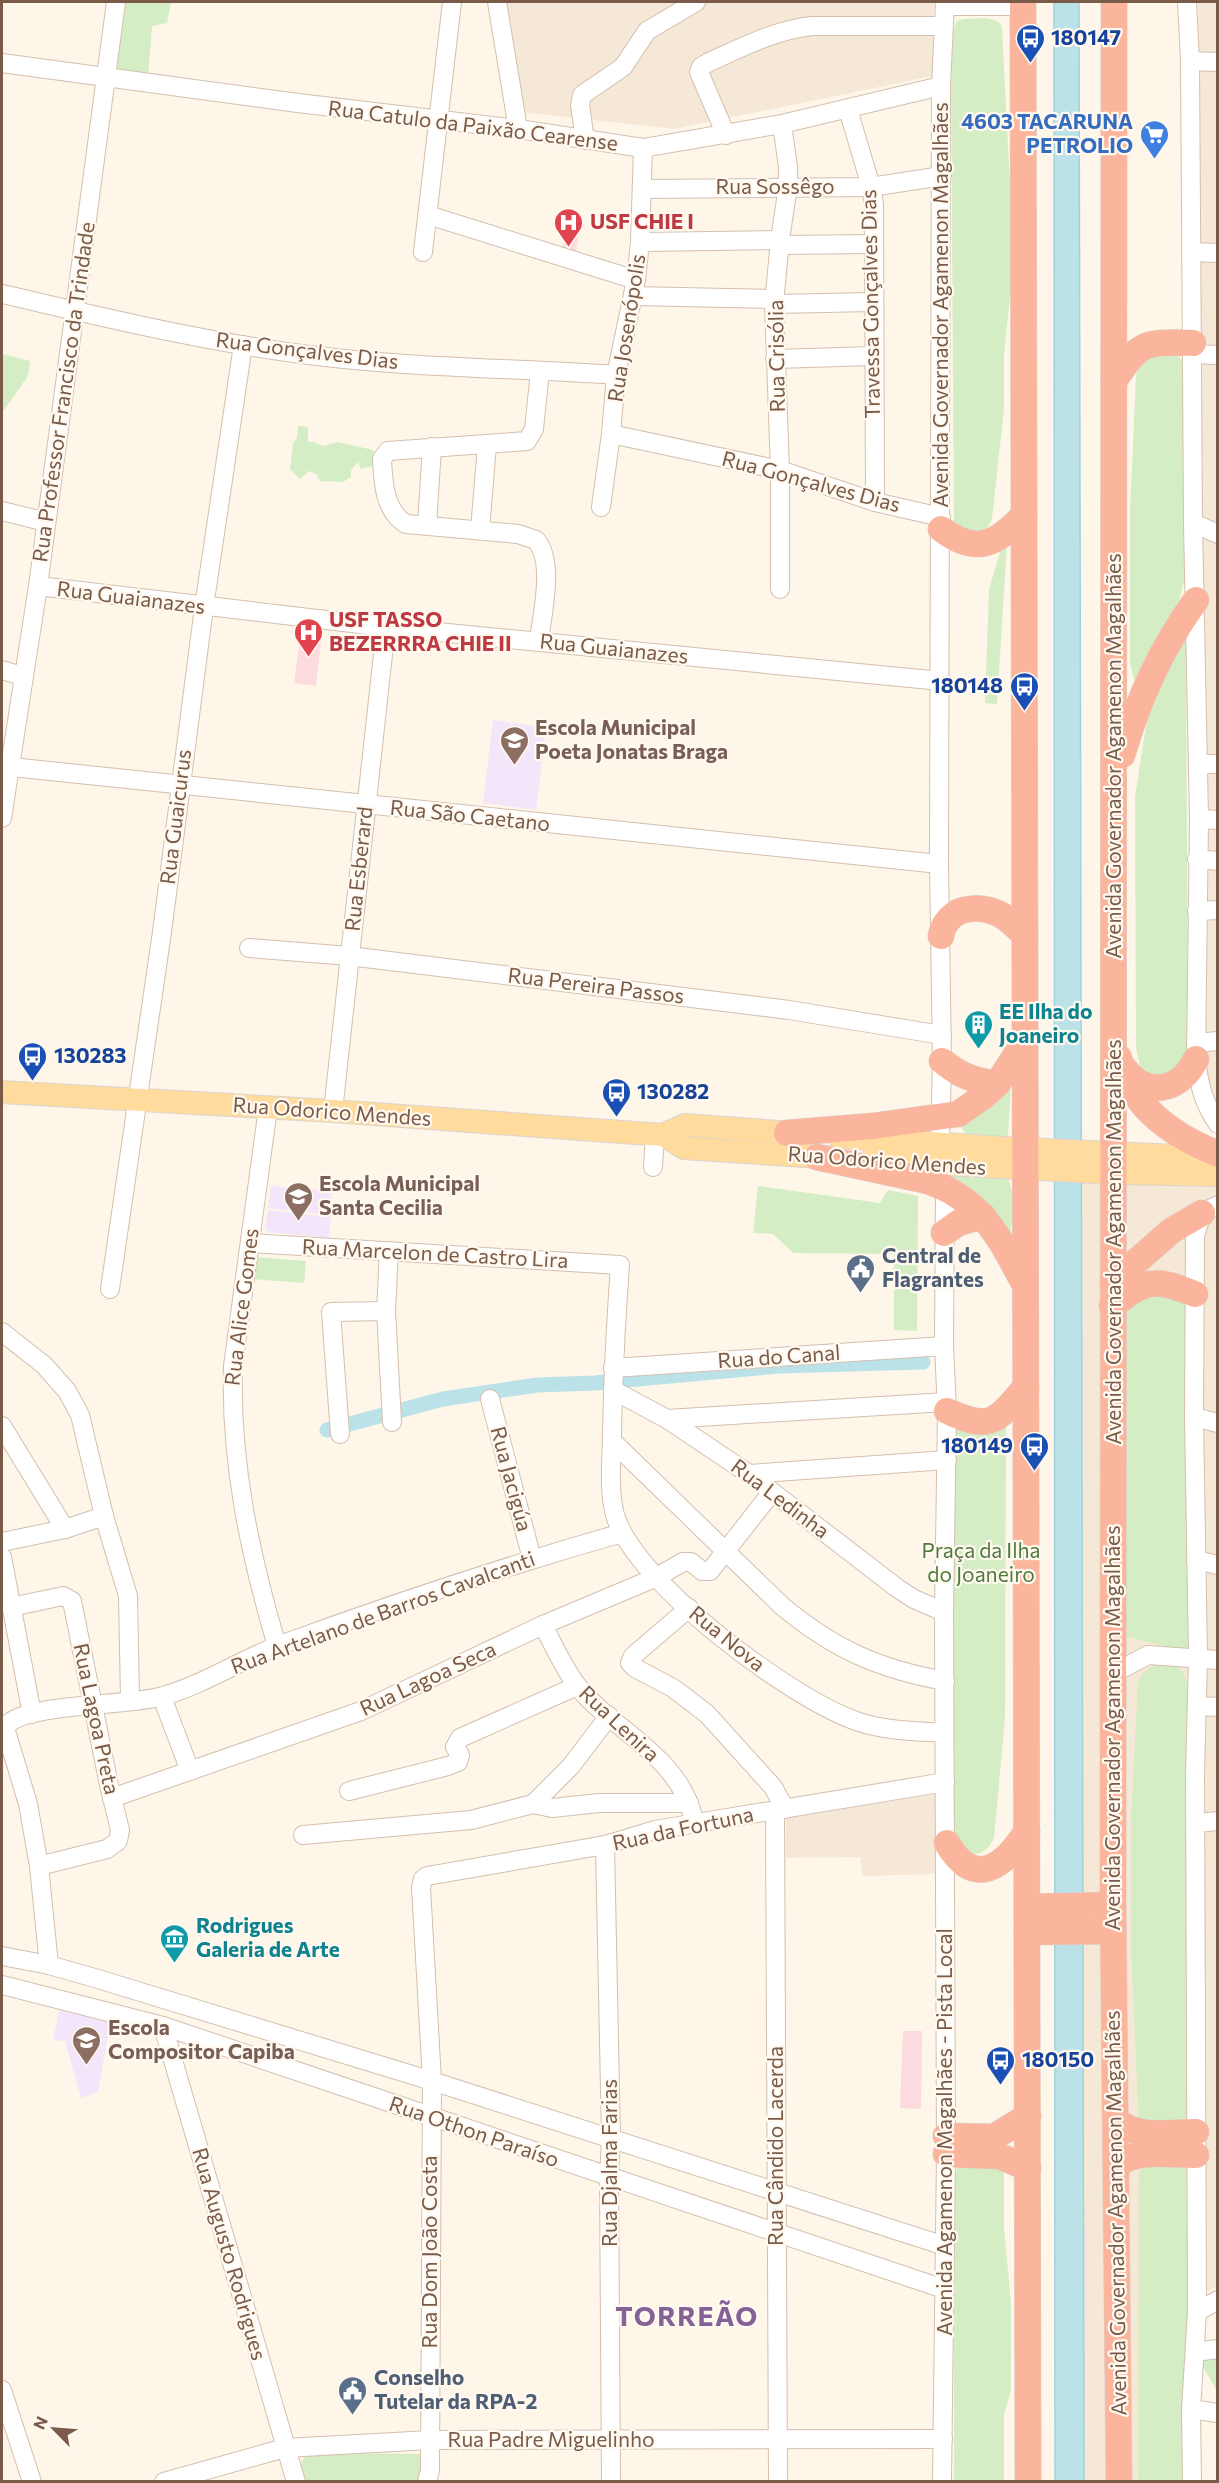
<svg xmlns="http://www.w3.org/2000/svg" width="1219" height="2483" font-family="Commissioner,sans-serif">
<style>
.residential{fill:#f6e8d6}
.education{fill:#f3e5fa}
.medical{fill:#fcdbdf}
.green{fill:#d5edc5}
.water{fill:#bbe2e9;stroke:#a0d2dc;stroke-width:1.5}
.lines{fill:none;stroke-linecap:round;stroke-linejoin:round}
.canal{stroke:#bbe2e9;stroke-width:15}
.minor-casing{stroke:#d4bfaf;stroke-width:20}
.major-casing{stroke:#dcd4d0;stroke-width:24}
.highway-casing{stroke:#dcd4d0;stroke-width:27}
.minor{stroke:#fff;stroke-width:18}
.major{stroke:#ffdb9e;stroke-width:22}
.highway{stroke:#fbb59c;stroke-width:26}
.labels{text-anchor:middle;stroke-width:4.5;stroke-linejoin:round;paint-order:stroke}
.transit-label{font-size:21px;font-weight:bold;fill:#164399;stroke:#fff9f0;text-anchor:start}
.shop-label{font-size:21px;font-weight:bold;fill:#366cbe;stroke:#fff9f0;text-anchor:end}
.street-label{font-size:21px;fill:#7a5b4a;stroke:#fff9f0}
.health-label{font-size:21px;font-weight:bold;fill:#be3a42;stroke:#fff9f0;text-anchor:start}
.education-label{font-size:21px;font-weight:bold;fill:#785e54;stroke:#fff9f0;text-anchor:start}
.culture-label{font-size:21px;font-weight:bold;fill:#0d838f;stroke:#fff9f0;text-anchor:start}
.service-label{font-size:21px;font-weight:bold;fill:#4e5e75;stroke:#fff9f0;text-anchor:start}
.park-label{font-size:21px;fill:#4f7a3e;stroke:#fff9f0}
.district-label{font-size:27px;font-weight:bold;letter-spacing:1.5px;fill:#856296;stroke:#fff9f0}
</style>
<rect width="100%" height="100%" fill="#fef6e8"/>
<g class="residential">
<path d="M503 2H934L933 76 674 129 521 112Z"/>
<path d="M1198 2H1218L1217 1117 1205 1090 1198 167Z"/>
<path d="M1217 1157 1218 2286 1200 2296V2481H1075L1073 1191 1084 1170Z"/>
<path d="M937 1794V1874L863 1876 860 1857 786 1858V1812Z"/>
</g>
<g class="education">
<path d="M493 720 546 728 536 810 483 803Z"/>
<path d="M271 1186 332 1191 330 1215 268 1208Z"/>
<path d="M268 1210 331 1217 329 1238 268 1232 265 1228Z"/>
<path d="M60 2007 110 2023 98 2092 81 2098 65 2041 53 2040Z"/>
</g>
<g class="medical">
<path d="M566 225 580 228 575 257 562 254Z"/>
<path d="M301 631 322 633 316 686 294 683Z"/>
<path d="M903 2031H922L921 2109 900 2108Z"/>
</g>
<g class="green">
<path d="M123 2H171L167 23 152 26 148 78 113 72Z"/>
<path d="M963 19C976 19 994 15 1002 26L1010 185 1011 286 1004 356V409L992 519 983 535 954 528 951 86 953 31 957 21Z"/>
<path d="M2 354 30 361 28 376 2 413Z"/>
<path d="M1174 354 1181 359 1185 366V577L1179 601 1153 644 1135 685 1130 663V512L1136 375 1145 356Z"/>
<path d="M298 426 308 427V442H314L323 446 338 442 373 450 376 465 361 469 358 462 351 470V477L343 482 320 481 316 474 309 471 300 479 290 469 293 443 297 438Z"/>
<path d="M1007 543 997 704 985 703 989 589 1002 546Z"/>
<path d="M1186 636 1188 1057 1187 1062 1154 1080 1140 1067 1136 1047 1135 797 1152 687Z"/>
<path d="M1011 1082 1008 1137 966 1134 960 1126Z"/>
<path d="M936 1170 1006 1175C1016 1193 1012 1213 1011 1233L994 1216Z"/>
<path d="M758 1186 880 1203 888 1190 918 1196 917 1331 894 1330V1254L793 1253 773 1234 753 1233Z"/>
<path d="M254 1257 306 1261 304 1283 251 1279Z"/>
<path d="M1156 1287 1189 1300 1190 1652 1118 1635 1116 1307Z"/>
<path d="M1006 1422 1005 1718 994 1838C989 1849 981 1856 968 1854L954 1833V1423Z"/>
<path d="M1155 1664C1176 1664 1185 1667 1188 1689L1189 2116 1187 2120 1139 2125 1131 1951V1816L1138 1682 1142 1673Z"/>
<path d="M1146 2164 1184 2167 1187 2173 1188 2481 1138 2482 1139 2173Z"/>
<path d="M958 2167 1001 2169 1004 2174V2227L1011 2304V2391L1004 2414V2481L954 2482V2175Z"/>
<path d="M1217 2353V2391L1202 2365 1204 2356Z"/>
<path d="M343 2453 422 2454 421 2481H303C300 2471 297 2462 308 2455Z"/>
</g>
<path class="water" d="M1054 2H1079L1084 2482 1055 2481Z"/>
<g class="lines">
<path class="canal" d="M327 1430 443 1399 537 1385 594 1383 779 1366 923 1362"/>
<defs>
<g id="minor">
<path d="M497 2 518 129"/>
<path d="M1187 2 1190 61 1193 523 1199 819 1196 1059C1199 1084 1203 1103 1218 1124"/>
<path d="M945 6H1023"/>
<path d="M1190 61 1218 62"/>
<path d="M2 63 298 103 518 129 643 148 782 124 941 86"/>
<path d="M848 109 871 187 874 204 875 502"/>
<path d="M726 135 699 72 701 67 709 62C743 47 775 30 812 26H943"/>
<path d="M585 140 580 105 582 95 623 67 647 31 696 2"/>
<path d="M643 189 871 187 942 176"/>
<path d="M428 215 636 280"/>
<path d="M640 242 780 240"/>
<path d="M780 245 873 244"/>
<path d="M423 252 452 2"/>
<path d="M1193 252 1218 253"/>
<path d="M2 294C103 317 205 342 309 355 411 368 514 368 616 375"/>
<path d="M633 296 775 299"/>
<path d="M774 304 874 302"/>
<path d="M1193 354 1218 355"/>
<path d="M775 359 873 356"/>
<path d="M611 434 780 470 875 502 941 517"/>
<path d="M601 507 611 434 616 375 636 280 640 242 643 148"/>
<path d="M2 511 46 522"/>
<path d="M1193 523 1218 534"/>
<path d="M427 525 432 447"/>
<path d="M480 530 487 445"/>
<path d="M38 586 386 627 941 681"/>
<path d="M780 589V470L774 304 780 240 788 186V167L782 124"/>
<path d="M539 641C542 614 555 562 536 540L518 534 406 524C384 511 383 481 382 459L388 451 527 441 534 429 540 371"/>
<path d="M2 670 22 676"/>
<path d="M1198 764H1218"/>
<path d="M2 766 939 864"/>
<path d="M2 818 38 586 116 2"/>
<path d="M1199 819 1218 820"/>
<path d="M1197 859 1218 861"/>
<path d="M1197 911 1218 910"/>
<path d="M249 948 349 956 789 1010 942 1035"/>
<path d="M1196 1043 1218 1041"/>
<path d="M268 1108 233 1366C230 1462 250 1555 277 1646"/>
<path d="M333 1111 386 627"/>
<path d="M940 1144 942 1061 939 864 941 86 945 2"/>
<path d="M653 1167 655 1135"/>
<path d="M250 1243 620 1265C616 1321 613 1377 612 1433 612 1459 608 1489 615 1515 635 1583 792 1700 859 1722 886 1731 916 1731 944 1733"/>
<path d="M389 1251 386 1311 392 1422"/>
<path d="M110 1289 162 932 204 607 243 345"/>
<path d="M2 1332 44 1365 67 1391 80 1415 104 1516 128 1596 130 1700"/>
<path d="M613 1368 944 1346"/>
<path d="M613 1390 667 1419 749 1474 897 1588 914 1599 944 1612"/>
<path d="M490 1399 532 1559"/>
<path d="M1194 1417 1218 1423"/>
<path d="M667 1419 946 1402"/>
<path d="M2 1426 65 1529"/>
<path d="M340 1434 331 1312 386 1311"/>
<path d="M612 1441 782 1606C834 1649 878 1669 945 1681"/>
<path d="M749 1474 947 1460"/>
<path d="M2 1542 65 1529 104 1516"/>
<path d="M2 1557 32 1714"/>
<path d="M1196 1560 1218 1565"/>
<path d="M11 1607 63 1596 72 1601 109 1785 120 1830 118 1841 107 1849 39 1866"/>
<path d="M689 1608 633 1656 630 1663 635 1668 673 1688 707 1714 773 1787 785 1809"/>
<path d="M543 1625C557 1652 570 1682 592 1702 627 1736 678 1762 692 1813"/>
<path d="M1114 1673 1148 1655 1218 1660"/>
<path d="M162 1697 190 1771"/>
<path d="M1197 1706 1218 1707"/>
<path d="M7 1725C25 1703 133 1706 163 1696 202 1685 241 1660 280 1645 392 1604 506 1566 622 1533"/>
<path d="M7 1725 6 1731 28 1804 39 1866 49 1965"/>
<path d="M349 1791 448 1766 458 1762 460 1755 455 1747 460 1738 577 1686"/>
<path d="M112 1798 361 1711 543 1625 657 1577 683 1562H691L702 1571H710L772 1492"/>
<path d="M533 1804 571 1766 609 1716"/>
<path d="M775 1810 778 2482"/>
<path d="M1197 1823 1218 1821"/>
<path d="M303 1835 471 1820 533 1804 552 1808 599 1803H689"/>
<path d="M605 1845 611 2139 609 2177 611 2482"/>
<path d="M2 1956 49 1965 98 1979 432 2081 945 2246"/>
<path d="M2 1985 163 2026 944 2289"/>
<path d="M163 2026 296 2482"/>
<path d="M1197 2312 1218 2300"/>
<path d="M1195 2352 1218 2349"/>
<path d="M2 2390 32 2482"/>
<path d="M1191 2409 1218 2413"/>
<path d="M164 2482 285 2448 430 2440 943 2439"/>
<path d="M427 2482 430 2470 432 2081 421 1887 423 1879 427 1876 605 1845 655 1830 945 1782"/>
<path d="M942 2482 946 2154 944 1612 947 1411 944 1346 945 1187"/>
<path d="M1192 2482 1191 2409 1197 2312 1195 1775 1198 1657 1194 1417 1195 1236 1202 1213 1218 1205"/>
</g>
<g id="major">
<path d="M2 1092 333 1111 663 1135 684 1148 835 1158"/>
<path d="M663 1135 685 1125 806 1134"/>
<path d="M839 1137 1004 1148 1218 1158"/>
<path d="M871 1160 1114 1173 1218 1175"/>
</g>
<g id="highway">
<path d="M1023 2 1028 2482"/>
<path d="M1114 2 1113 1905 1119 2482"/>
<path d="M1114 381C1141 340 1145 342 1193 343"/>
<path d="M941 529C976 555 996 545 1024 515"/>
<path d="M1122 755C1139 697 1161 649 1196 600"/>
<path d="M941 936C942 932 943 926 946 923 958 904 986 906 1003 916 1011 921 1018 929 1025 935"/>
<path d="M1119 1058C1131 1107 1173 1136 1218 1154"/>
<path d="M942 1061C959 1075 974 1081 997 1084"/>
<path d="M1124 1068C1146 1099 1181 1091 1196 1059"/>
<path d="M787 1133 873 1126 958 1114 984 1096 997 1084 1025 1041"/>
<path d="M817 1157 928 1181C983 1201 999 1237 1025 1285"/>
<path d="M944 1233 958 1223 983 1216"/>
<path d="M1113 1282 1171 1231 1202 1213"/>
<path d="M1112 1306C1146 1279 1155 1278 1195 1294"/>
<path d="M947 1411C992 1432 996 1421 1026 1387"/>
<path d="M947 1843C974 1890 1004 1867 1027 1831"/>
<path d="M1027 1907 1113 1905"/>
<path d="M1027 1932 1113 1931"/>
<path d="M1117 2121C1138 2139 1169 2132 1196 2132"/>
<path d="M946 2136 994 2137 1028 2116"/>
<path d="M946 2154 999 2156 1028 2168"/>
<path d="M1116 2165C1138 2148 1170 2155 1196 2155"/>
</g>
</defs>
<use href="#minor" class="minor-casing"/>
<use href="#major" class="major-casing"/>
<use href="#highway" class="highway-casing"/>
<use href="#minor" class="minor"/>
<use href="#major" class="major"/>
<use href="#highway" class="highway"/>
</g>
<defs>
<symbol id="bus-pin" viewBox="-11 -11 22 30"><path d="M0 17L-7.5 6A9.5 9.5 0 1 1 7.5 6Z" fill="#1a4fb4" stroke="#fff9f0"/><path d="M-5-6H5V4H4V6H2V4H-2V6H-4V4H-5ZM-3.5-4V0h7V-4ZM-3.5 1.2v1.5H-2V1.2ZM2 1.2v1.5H3.5V1.2Z" fill="#fff"/></symbol>
<symbol id="supermarket-pin" viewBox="-11 -11 22 30"><path d="M0 17L-7.5 6A9.5 9.5 0 1 1 7.5 6Z" fill="#3f7fe0" stroke="#fff9f0"/><path d="M-6-5.5h2.5l.6 2H6L4.5 2H-2.5L-4.4-4H-6ZM-1.5 3.2a1.3 1.3 0 1 0 .1 0ZM3 3.2a1.3 1.3 0 1 0 .1 0Z" fill="#fff"/></symbol>
<symbol id="hospital-pin" viewBox="-11 -11 22 30"><path d="M0 17L-7.5 6A9.5 9.5 0 1 1 7.5 6Z" fill="#e0444e" stroke="#fff9f0"/><path d="M-5-5h3v3.5h4V-5h3V5h-3V1.5h-4V5h-3Z" fill="#fff"/></symbol>
<symbol id="school-pin" viewBox="-11 -11 22 30"><path d="M0 17L-7.5 6A9.5 9.5 0 1 1 7.5 6Z" fill="#8d6e63" stroke="#fff9f0"/><path d="M0-5L7-2L0 1L-7-2ZM-4 1L0 2.5L4 1V4Q0 6-4 4Z" fill="#fff"/></symbol>
<symbol id="building-pin" viewBox="-11 -11 22 30"><path d="M0 17L-7.5 6A9.5 9.5 0 1 1 7.5 6Z" fill="#0f9aa8" stroke="#fff9f0"/><path d="M-4-6H4V6H1V3H-1V6H-4ZM-2.5-4.3h1.7v1.8h-1.7ZM.8-4.3h1.7v1.8H.8ZM-2.5-1h1.7V.8h-1.7ZM.8-1h1.7V.8H.8Z" fill="#fff"/></symbol>
<symbol id="civic-pin" viewBox="-11 -11 22 30"><path d="M0 17L-7.5 6A9.5 9.5 0 1 1 7.5 6Z" fill="#5c6f8a" stroke="#fff9f0"/><path d="M-.6-6.5H3V-4.5H.6V-3L4-1V1h2V6H-6V1h2V-1L-.6-3ZM-1.2 2.5V6h2.4V2.5Z" fill="#fff"/></symbol>
<symbol id="museum-pin" viewBox="-11 -11 22 30"><path d="M0 17L-7.5 6A9.5 9.5 0 1 1 7.5 6Z" fill="#0f9aa8" stroke="#fff9f0"/><path d="M0-6L6-3V-2H-6V-3ZM-5-1h2V3h-2ZM-1-1h2V3h-2ZM3-1h2V3H3ZM-6 4H6V6H-6Z" fill="#fff"/></symbol>
</defs>
<g fill-rule="evenodd">
<use href="#bus-pin" x="1014" y="22" width="33" height="45"/>
<use href="#supermarket-pin" x="1138" y="118" width="33" height="45"/>
<use href="#hospital-pin" x="552" y="206" width="33" height="45"/>
<use href="#hospital-pin" x="292" y="616" width="33" height="45"/>
<use href="#bus-pin" x="1008" y="670" width="33" height="45"/>
<use href="#school-pin" x="498" y="724" width="33" height="45"/>
<use href="#building-pin" x="962" y="1008" width="33" height="45"/>
<use href="#bus-pin" x="16" y="1040" width="33" height="45"/>
<use href="#bus-pin" x="600" y="1076" width="33" height="45"/>
<use href="#school-pin" x="282" y="1180" width="33" height="45"/>
<use href="#civic-pin" x="844" y="1252" width="33" height="45"/>
<use href="#bus-pin" x="1018" y="1430" width="33" height="45"/>
<use href="#museum-pin" x="158" y="1922" width="33" height="45"/>
<use href="#school-pin" x="70" y="2024" width="33" height="45"/>
<use href="#bus-pin" x="984" y="2044" width="33" height="45"/>
<use href="#civic-pin" x="336" y="2374" width="33" height="45"/>
</g>
<g class="labels">
<g class="transit-label">
<text x="1051" y="45">180147</text>
<text x="1003" y="693" text-anchor="end">180148</text>
<text x="54" y="1063">130283</text>
<text x="637" y="1099">130282</text>
<text x="1013" y="1453" text-anchor="end">180149</text>
<text x="1022" y="2067">180150</text>
</g>
<g class="shop-label">
<text x="1133" y="129">4603 TACARUNA<tspan x="1133" dy="24">PETROLIO</tspan></text>
</g>
<g class="street-label">
<text transform="translate(473 126) rotate(7)" y="7">Rua Catulo da Paixão Cearense</text>
<text x="775" y="194">Rua Sossêgo</text>
<text transform="translate(871 304) rotate(-91)" y="7">Travessa Gonçalves Dias</text>
<text transform="translate(941 305) rotate(-90)" y="7">Avenida Governador Agamenon Magalhães</text>
<text transform="translate(627 328) rotate(-81)" y="7">Rua Josenópolis</text>
<text transform="translate(307 351) rotate(7)" y="7">Rua Gonçalves Dias</text>
<text transform="translate(777 356) rotate(-91)" y="7">Rua Crisólia</text>
<text transform="translate(64 392) rotate(-82)" y="7">Rua Professor Francisco da Trindade</text>
<text transform="translate(811 482) rotate(15)" y="7">Rua Gonçalves Dias</text>
<text transform="translate(131 598) rotate(7)" y="7">Rua Guaianazes</text>
<text transform="translate(614 649) rotate(6)" y="7">Rua Guaianazes</text>
<text transform="translate(1114 756) rotate(-90)" y="7">Avenida Governador Agamenon Magalhães</text>
<text transform="translate(470 816) rotate(6)" y="7">Rua São Caetano</text>
<text transform="translate(176 817) rotate(-83)" y="7">Rua Guaicurus</text>
<text transform="translate(359 869) rotate(-84)" y="7">Rua Esberard</text>
<text transform="translate(596 986) rotate(7)" y="7">Rua Pereira Passos</text>
<text transform="translate(332 1112) rotate(4)" y="7">Rua Odorico Mendes</text>
<text transform="translate(887 1161) rotate(4)" y="7">Rua Odorico Mendes</text>
<text transform="translate(1114 1242) rotate(-90)" y="7">Avenida Governador Agamenon Magalhães</text>
<text transform="translate(435 1254) rotate(3)" y="7">Rua Marcelon de Castro Lira</text>
<text transform="translate(242 1307) rotate(-83)" y="7">Rua Alice Gomes</text>
<text transform="translate(779 1357) rotate(-4)" y="7">Rua do Canal</text>
<text transform="translate(511 1479) rotate(75)" y="7">Rua Jacigúa</text>
<text transform="translate(780 1499) rotate(37)" y="7">Rua Ledinha</text>
<text transform="translate(383 1613) rotate(-20)" y="7">Rua Artelano de Barros Cavalcanti</text>
<text transform="translate(727 1639) rotate(39)" y="7">Rua Nova</text>
<text transform="translate(428 1679) rotate(-25)" y="7">Rua Lagoa Seca</text>
<text transform="translate(96 1719) rotate(78)" y="7">Rua Lagoa Preta</text>
<text transform="translate(619 1724) rotate(43)" y="7">Rua Lenira</text>
<text transform="translate(1113 1728) rotate(-90)" y="7">Avenida Governador Agamenon Magalhães</text>
<text transform="translate(683 1829) rotate(-12)" y="7">Rua da Fortuna</text>
<text transform="translate(474 2132) rotate(19)" y="7">Rua Othon Paraíso</text>
<text transform="translate(945 2132) rotate(-90)" y="7">Avenida Agamenon Magalhães - Pista Local</text>
<text transform="translate(776 2146) rotate(-90)" y="7">Rua Cândido Lacerda</text>
<text transform="translate(610 2163) rotate(-90)" y="7">Rua Djalma Farias</text>
<text transform="translate(1116 2213) rotate(-91)" y="7">Avenida Governador Agamenon Magalhães</text>
<text transform="translate(430 2252) rotate(-90)" y="7">Rua Dom João Costa</text>
<text transform="translate(229 2254) rotate(74)" y="7">Rua Augusto Rodrigues</text>
<text x="551" y="2447">Rua Padre Miguelinho</text>
</g>
<g class="health-label">
<text x="590" y="229">USF CHIE I</text>
<text x="329" y="627">USF TASSO<tspan x="329" dy="24">BEZERRRA CHIE II</tspan></text>
</g>
<g class="education-label">
<text x="535" y="735">Escola Municipal<tspan x="535" dy="24">Poeta Jonatas Braga</tspan></text>
<text x="319" y="1191">Escola Municipal<tspan x="319" dy="24">Santa Cecilia</tspan></text>
<text x="108" y="2035">Escola<tspan x="108" dy="24">Compositor Capiba</tspan></text>
</g>
<g class="culture-label">
<text x="999" y="1019">EE Ilha do<tspan x="999" dy="24">Joaneiro</tspan></text>
<text x="196" y="1933">Rodrigues<tspan x="196" dy="24">Galeria de Arte</tspan></text>
</g>
<g class="service-label">
<text x="882" y="1263">Central de<tspan x="882" dy="24">Flagrantes</tspan></text>
<text x="374" y="2385">Conselho<tspan x="374" dy="24">Tutelar da RPA-2</tspan></text>
</g>
<g class="park-label">
<text x="981" y="1558">Praça da Ilha<tspan x="981" dy="24">do Joaneiro</tspan></text>
</g>
<g class="district-label">
<text x="687" y="2326">TORREÃO</text>
</g>
</g>
<rect width="1219" height="2483" fill="none" stroke="#7a5b4a" stroke-width="6"/>
<g transform="translate(54 2429) rotate(295)" stroke="#fff9f0" stroke-width="4.5" paint-order="stroke">
<path d="M0-4.5L10 22L0 15L-10 22Z" fill="#7a5b4a"/>
<text y="-9" font-size="16" font-weight="bold" text-anchor="middle" fill="#7a5b4a">N</text>
</g>
</svg>
